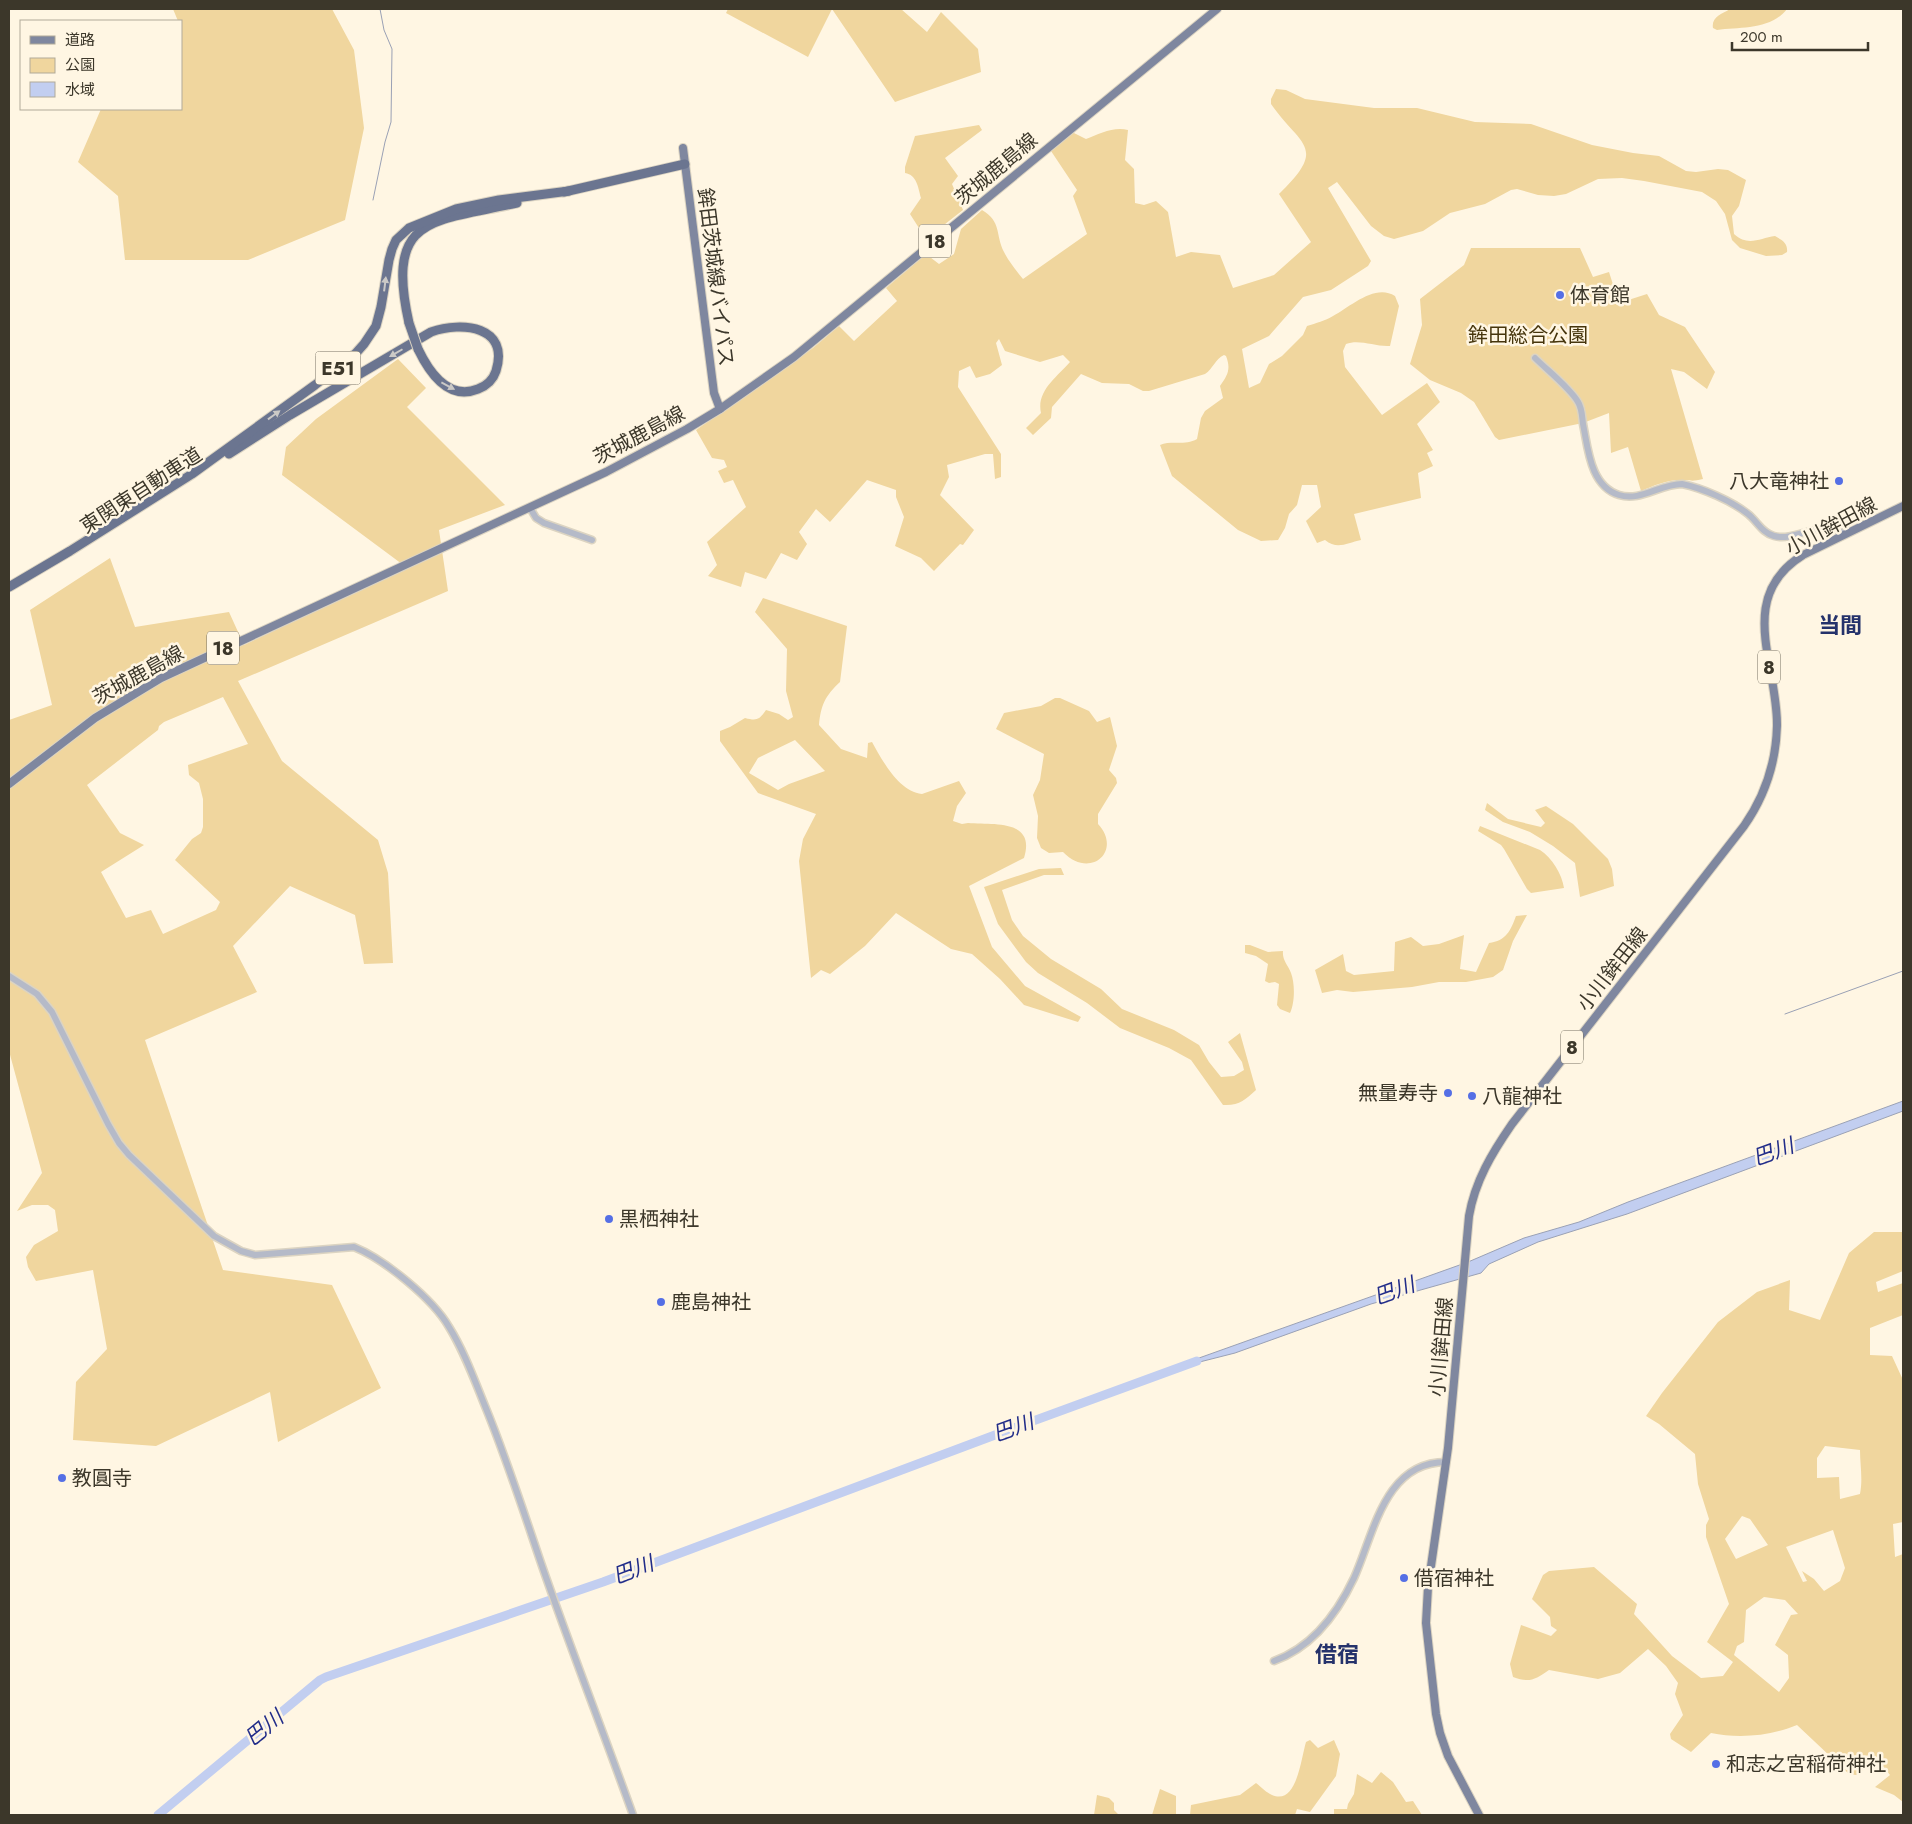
<svg xmlns="http://www.w3.org/2000/svg" width="1912" height="1824" font-family="Jost,'Noto Sans JP',sans-serif">
<style>
.green{fill:#f0d69e;fill-rule:evenodd}
.water{fill:#c2cef0;stroke:#9aa1b5}
.lines{fill:none;stroke-linecap:round;stroke-linejoin:round}
.stream{stroke:#9aa1b5;stroke-width:1}
.river{stroke:#c2cef0;stroke-width:9}
.minor-casing{stroke:#dcd4c2;stroke-width:9}
.major-casing{stroke:#dcd4c2;stroke-width:10}
.highway-casing{stroke:#dcd4c2;stroke-width:11}
.minor{stroke:#b5bac8;stroke-width:6}
.major{stroke:#7f879f;stroke-width:8}
.highway{stroke:#6b7590;stroke-width:9}
.highway-bridge-casing{stroke:#dcd4c2;stroke-width:11;stroke-linecap:butt}
.highway-bridge{stroke:#6b7590;stroke-width:9}
.oneway{fill:#cbc9c6}
.poi-dot{fill:#556fe5;stroke:#fff6e3;stroke-width:2}
.labels{text-anchor:middle;stroke-width:5;stroke-linejoin:round;paint-order:stroke}
.shield{fill:#fff6e3;stroke:#767062;stroke-width:1}
.shield-label{font-size:19px;font-weight:bold;fill:#3c372a}
.street-label{font-size:20px;fill:#3c372a;stroke:#fff6e3}
.poi-label{font-size:20px;fill:#3c372a;stroke:#fff6e3;text-anchor:start}
.park-label{font-size:20px;fill:#46350c;stroke:#fff6e3}
.water-label{font-size:21px;font-style:italic;fill:#212c89;stroke:#fff6e3}
.quarter-label{font-size:22px;font-weight:bold;fill:#25326b;stroke:#fff6e3}
</style>
<rect width="100%" height="100%" fill="#fff6e3"/>
<g class="green">
<path d="M173 9H332L354 50 364 128 345 220 248 260H125L118 196 78 162 101 109H181V21H178Z"/>
<path d="M728 9H901L927 32 941 12 978 49 981 72 895 102 832 9 808 57 726 13Z"/>
<path d="M1730 9H1787C1771 30 1741 27 1717 30L1713 28C1711 17 1722 14 1730 9Z"/>
<path d="M1276 89 1286 90 1305 99 1374 108H1417L1475 122 1531 124 1592 145 1633 153 1659 156 1686 171 1696 172 1718 169 1728 170 1746 180 1739 206 1732 216 1734 234C1748 247 1760 238 1775 236 1782 240 1788 243 1787 252L1782 255 1766 256 1740 248 1732 240 1725 214 1716 201 1702 192 1644 181 1622 178 1598 179 1566 194 1554 196 1538 195 1517 189 1511 190 1485 204 1450 213 1423 231 1394 239 1384 236 1371 226 1337 182 1328 188 1371 261 1368 266 1331 290 1303 297 1269 336 1242 349 1249 388 1260 383 1269 364 1282 356 1303 335 1307 326C1316 323 1325 321 1333 316 1350 307 1375 283 1395 296L1399 306 1390 346C1375 347 1360 339 1346 344L1343 351 1345 367 1382 415 1427 383 1440 402 1417 424 1433 450 1427 453 1433 466 1418 473 1421 498 1354 514 1361 540C1347 543 1337 550 1325 540L1317 543 1306 521 1321 507 1317 485H1302L1297 505 1289 514 1285 528 1278 540 1261 541 1238 530 1172 476 1160 445C1171 440 1185 446 1197 439L1201 418 1205 411 1223 398 1220 386C1228 375 1231 369 1226 356L1224 355C1215 359 1213 369 1205 374L1149 391H1143L1129 384 1102 383 1081 374 1052 407 1051 418 1033 435 1026 428 1041 413C1036 391 1057 377 1070 362L1063 355 1040 362 1005 351 999 339 996 343 1002 365 990 374 976 378 970 366 959 371 958 387 1001 454V477L995 479 993 454H985L947 465 949 477 940 495 974 530 963 545 960 544 934 571 921 558 895 546 904 517 896 497V490L867 480 830 522 816 509 799 532 807 544 797 560 781 553 766 579 745 572 741 587 708 576 717 565 707 542 746 507 733 480 724 483 718 471 727 467 724 460 712 458 696 430 813 348 839 326 854 341 897 301 886 288 926 254 939 264 954 254 961 229 982 210C1002 222 995 234 1004 252 1009 262 1016 270 1023 279L1087 234 1073 196 1077 190 1051 151 1072 132 1086 139C1099 134 1114 126 1128 130L1125 160 1134 169 1135 203 1144 205 1156 201 1168 212 1176 257 1191 252 1220 255 1233 288 1274 275 1311 242 1279 194C1329 146 1300 146 1271 104V99Z"/>
<path d="M979 125 982 130 945 158 958 176 952 184 963 210 926 239 910 214 921 198C918 187 917 175 905 173V167L915 136Z"/>
<path d="M1471 248H1580L1593 277 1609 272 1619 303 1647 294 1659 315 1685 327 1715 372 1707 389 1684 372 1671 369 1703 479C1691 482 1691 480 1680 480 1666 480 1653 486 1641 491L1628 447 1611 453 1609 413 1583 423 1499 440 1495 437 1474 402 1461 393 1430 380 1410 364 1422 325 1420 299 1464 265Z"/>
<path d="M398 359 426 388 407 407 505 505 439 530 448 591 238 681 282 761 378 840 388 873 393 963 364 964 355 915 290 886 233 946 257 992 145 1040 223 1270 332 1285 381 1388 278 1442 270 1392 156 1446 73 1440 76 1382 107 1349 93 1270 36 1281 28 1267 26 1257 34 1245 58 1231 55 1210 48 1205H32L17 1211 42 1173 9 1051V720L52 705 30 610 110 558 135 627 229 612 244 645 406 567 282 475 286 447 316 419ZM223 697 248 744 188 765 189 775 199 783 203 799V827L201 833 192 839 175 860 220 902 216 910 163 934 151 910 126 918 101 872 144 845 120 833 87 785 158 730 159 726 164 722Z"/>
<path d="M763 598 847 626 840 682C825 696 821 705 819 725L841 749 867 758 868 743 872 742C882 760 899 792 922 794L959 781 966 793 957 806 953 821 962 824 968 823C994 825 1036 819 1024 858L969 886 992 947 1025 986 1081 1017 1078 1022 1024 1005 1000 979 972 954 951 949 896 913 865 946 830 974 821 970 811 978 799 861 803 839 816 814 758 793 720 741V731L730 727 745 718C757 721 759 720 766 710L779 714 788 720 793 717 786 691 787 649 755 612ZM795 740 825 771 789 784 778 790 749 773 758 758Z"/>
<path d="M1055 698H1060L1089 711 1097 722 1110 717 1117 746 1109 770 1116 778 1117 783 1098 814V824C1123 851 1090 880 1063 852L1049 853 1041 848 1037 838 1038 816 1033 795 1040 780 1044 754 996 729 1004 713 1041 706Z"/>
<path d="M1487 803 1508 819 1541 827 1545 823 1535 810 1546 806 1573 824 1608 859 1612 869 1614 886 1580 897 1575 863 1553 846 1530 832 1503 822 1485 810Z"/>
<path d="M1480 826 1540 850C1552 858 1562 874 1564 888L1531 893 1527 889 1504 849 1501 845 1478 831Z"/>
<path d="M1061 868 1064 875H1044L1002 890 1012 920 1023 936 1051 959 1101 989 1122 1009 1174 1030 1199 1045 1209 1062 1221 1077 1234 1076 1244 1070 1242 1062 1228 1042 1240 1033 1256 1090C1245 1100 1239 1106 1223 1105L1191 1060 1169 1048 1120 1028 1087 1003 1038 973 1026 962 998 924 984 887 1039 869Z"/>
<path d="M1527 915 1513 941 1503 970 1493 977 1466 982H1439L1412 987 1353 992 1337 990 1322 993 1315 970 1343 954 1346 971 1354 975 1394 971 1395 942 1411 937 1423 946 1439 944 1464 935 1460 969 1476 972 1489 943C1506 941 1511 930 1516 916Z"/>
<path d="M1250 945 1268 952 1283 951C1282 960 1288 965 1291 973 1295 983 1295 1003 1290 1013L1280 1009 1277 1005 1279 984 1275 982 1269 983 1265 981 1268 964 1256 956 1245 953V945Z"/>
<path d="M1874 1232H1903V1271L1876 1282 1878 1292 1903 1283V1315L1870 1328V1355L1892 1356 1903 1380V1522L1893 1524 1895 1557 1903 1554V1802L1894 1795 1875 1787 1890 1775 1878 1760 1856 1775 1849 1774 1797 1725C1771 1736 1739 1739 1711 1733L1691 1752 1671 1739 1670 1734 1683 1715 1675 1694 1678 1683 1666 1666 1648 1649 1620 1673 1598 1679 1549 1670C1535 1680 1529 1683 1513 1677L1510 1664 1521 1625 1551 1636 1557 1630 1551 1626 1550 1617 1532 1599 1543 1575 1549 1571 1594 1567 1637 1604 1634 1614 1672 1656 1701 1678 1723 1676 1733 1662 1707 1642 1729 1604 1706 1537V1525L1709 1519 1698 1484 1695 1454 1659 1424 1646 1416 1662 1393 1718 1322 1757 1292 1790 1280 1789 1310 1820 1320 1849 1253ZM1825 1446 1860 1450C1860 1465 1863 1479 1860 1494L1840 1499 1839 1477 1817 1478V1458ZM1742 1516 1750 1519 1768 1545 1736 1559 1725 1539ZM1833 1530 1845 1568 1840 1581 1824 1591 1814 1579 1802 1571 1807 1581 1803 1582 1786 1547ZM1764 1597 1785 1600 1798 1614 1791 1615 1775 1645 1788 1655 1789 1678 1779 1692 1734 1655 1737 1646 1744 1642 1746 1610Z"/>
<path d="M1310 1740 1318 1748 1334 1740 1340 1754 1336 1776 1310 1812 1297 1809 1295 1815H1190L1191 1805 1240 1795 1256 1783C1261 1787 1267 1793 1272 1795 1297 1806 1301 1758 1306 1742Z"/>
<path d="M1381 1772 1393 1782 1406 1802 1413 1801 1422 1815H1334V1809H1347L1348 1804 1354 1794 1357 1774 1372 1783Z"/>
<path d="M1160 1789 1176 1796V1815H1152Z"/>
<path d="M1097 1795 1109 1798 1114 1803V1810L1119 1815H1094Z"/>
</g>
<path class="water" d="M1903 1101V1111L1627 1214 1538 1242 1489 1264 1481 1273 1371 1304 1235 1353 1176 1368 1199 1358 1468 1262 1524 1238 1579 1222 1628 1202Z"/>
<g class="lines">
<g class="stream">
<path d="M373 200 385 142 391 122 392 49 384 30 380 9"/>
<path d="M1785 1014 1903 971"/>
</g>
<path class="river" d="M158 1815 320 1680 326 1677 603 1582 1011 1429 1197 1361"/>
<defs>
<g id="minor">
<path d="M1535 358C1547 370 1570 388 1578 402 1582 408 1582 416 1583 424 1588 448 1590 486 1619 495 1640 502 1660 484 1682 484 1702 488 1732 501 1748 514 1757 521 1762 533 1774 536 1797 542 1821 518 1844 534"/>
<path d="M530 508 536 518 544 523 592 540"/>
<path d="M9 976 37 994 52 1012 108 1124 119 1143 129 1155 214 1236 241 1251 255 1255 354 1247C384 1259 433 1299 449 1327 464 1351 474 1379 485 1406 506 1457 523 1510 541 1563 570 1647 603 1731 633 1815"/>
<path d="M1274 1661C1313 1647 1337 1614 1354 1578 1374 1534 1384 1462 1446 1462"/>
</g>
<g id="major">
<path d="M683 148 714 393 720 409"/>
<path d="M9 784 95 718 161 678 606 472 687 429 720 409 794 357 1217 9"/>
<path d="M1479 1815 1448 1756 1440 1733 1436 1714 1426 1623 1428 1587 1448 1448 1469 1216C1475 1181 1492 1153 1512 1124L1744 826C1765 796 1776 763 1777 726 1778 665 1735 597 1803 555L1903 506"/>
</g>
<g id="highway">
<path d="M564 192 685 164"/>
<path d="M409 323C385 215 432 222 517 203"/>
<path d="M229 454 290 415 431 332C462 321 510 326 496 371 493 380 486 386 478 389 448 401 429 372 418 349"/>
<path d="M9 587 70 551 192 474 315 385 356 353 364 344 376 326 381 307 389 260 392 249 396 240 409 228 456 209 499 200 569 191"/>
</g>
</defs>
<use href="#minor" class="minor-casing"/>
<use href="#major" class="major-casing"/>
<use href="#highway" class="highway-casing"/>
<use href="#minor" class="minor"/>
<use href="#major" class="major"/>
<use href="#highway" class="highway"/>
<defs>
<path id="highway-bridge" d="M409 323 418 349"/>
</defs>
<use href="#highway-bridge" class="highway-bridge-casing"/>
<use href="#highway-bridge" class="highway-bridge"/>
</g>
<defs><path id="oneway-solid" d="M-6-.8H1V-3.2L6.5 0L1 3.2V.8H-6Z" transform="scale(1.25)"/></defs>
<g class="oneway">
<use href="#oneway-solid" transform="translate(385 284) rotate(-83)"/>
<use href="#oneway-solid" transform="translate(396 353) rotate(150)"/>
<use href="#oneway-solid" transform="translate(448 386) rotate(28)"/>
<use href="#oneway-solid" transform="translate(274 415) rotate(-36)"/>
</g>
<g class="poi-dot">
<circle cx="1560" cy="295" r="5"/>
<circle cx="1839" cy="481" r="5"/>
<circle cx="1448" cy="1093" r="5"/>
<circle cx="1472" cy="1096" r="5"/>
<circle cx="609" cy="1219" r="5"/>
<circle cx="661" cy="1302" r="5"/>
<circle cx="62" cy="1478" r="5"/>
<circle cx="1404" cy="1578" r="5"/>
<circle cx="1716" cy="1764" r="5"/>
</g>
<g class="labels">
<g class="shield">
<rect x="919" y="224.5" width="32" height="33" rx="4"/>
<rect x="315.5" y="351.5" width="45" height="33" rx="4"/>
<rect x="207" y="631.5" width="32" height="33" rx="4"/>
<rect x="1758" y="650.5" width="22" height="33" rx="4"/>
<rect x="1561" y="1030.5" width="22" height="33" rx="4"/>
</g>
<g class="shield-label">
<text x="935" y="248">18</text>
<text x="338" y="375">E51</text>
<text x="223" y="655">18</text>
<text x="1769" y="674">8</text>
<text x="1572" y="1054">8</text>
</g>
<g class="street-label">
<text transform="translate(996 169) rotate(-40)" y="7">茨城鹿島線</text>
<text transform="translate(716 277) rotate(83)" y="7">鉾田茨城線バイパス</text>
<text transform="translate(639 435) rotate(-28)" y="7">茨城鹿島線</text>
<text transform="translate(141 490) rotate(-33)" y="7">東関東自動車道</text>
<text transform="translate(1831 526) rotate(-28)" y="7">小川鉾田線</text>
<text transform="translate(138 675) rotate(-29)" y="7">茨城鹿島線</text>
<text transform="translate(1612 969) rotate(-52)" y="7">小川鉾田線</text>
<text transform="translate(1441 1347) rotate(-85)" y="7">小川鉾田線</text>
</g>
<g class="poi-label">
<text x="1570" y="302">体育館</text>
<text x="1829" y="488" text-anchor="end">八大竜神社</text>
<text x="1438" y="1100" text-anchor="end">無量寿寺</text>
<text x="1482" y="1103">八龍神社</text>
<text x="619" y="1226">黒栖神社</text>
<text x="671" y="1309">鹿島神社</text>
<text x="72" y="1485">教圓寺</text>
<text x="1414" y="1585">借宿神社</text>
<text x="1726" y="1771">和志之宮稲荷神社</text>
</g>
<g class="park-label">
<text x="1528" y="342">鉾田総合公園</text>
</g>
<g class="water-label">
<text transform="translate(1773 1152) rotate(-20)" y="7">巴川</text>
<text transform="translate(1394 1291) rotate(-20)" y="7">巴川</text>
<text transform="translate(1013 1428) rotate(-20)" y="7">巴川</text>
<text transform="translate(633 1570) rotate(-21)" y="7">巴川</text>
<text transform="translate(264 1728) rotate(-39)" y="7">巴川</text>
</g>
<g class="quarter-label">
<text x="1840" y="633">当間</text>
<text x="1337" y="1662">借宿</text>
</g>
</g>
<rect width="1912" height="1824" fill="none" stroke="#3c372a" stroke-width="20"/>
<rect x="20" y="20" width="162" height="90" fill="#fff6e3" stroke="#b1aa99"/>
<rect x="30" y="36" width="25" height="8" fill="#7f879f" stroke="#b1aa99"/>
<text x="65" y="45" font-size="15" fill="#3c372a">道路</text>
<rect x="30" y="58" width="25" height="15" fill="#f0d69e" stroke="#b1aa99"/>
<text x="65" y="70" font-size="15" fill="#3c372a">公園</text>
<rect x="30" y="82" width="25" height="15" fill="#c2cef0" stroke="#b1aa99"/>
<text x="65" y="95" font-size="15" fill="#3c372a">水域</text>
<path d="M1732 42v8h136v-8" fill="none" stroke="#3c372a" stroke-width="2.5"/>
<text x="1740" y="42" font-size="15" fill="#3c372a" stroke="#fff6e3" stroke-width="4" paint-order="stroke">200 m</text>
</svg>
